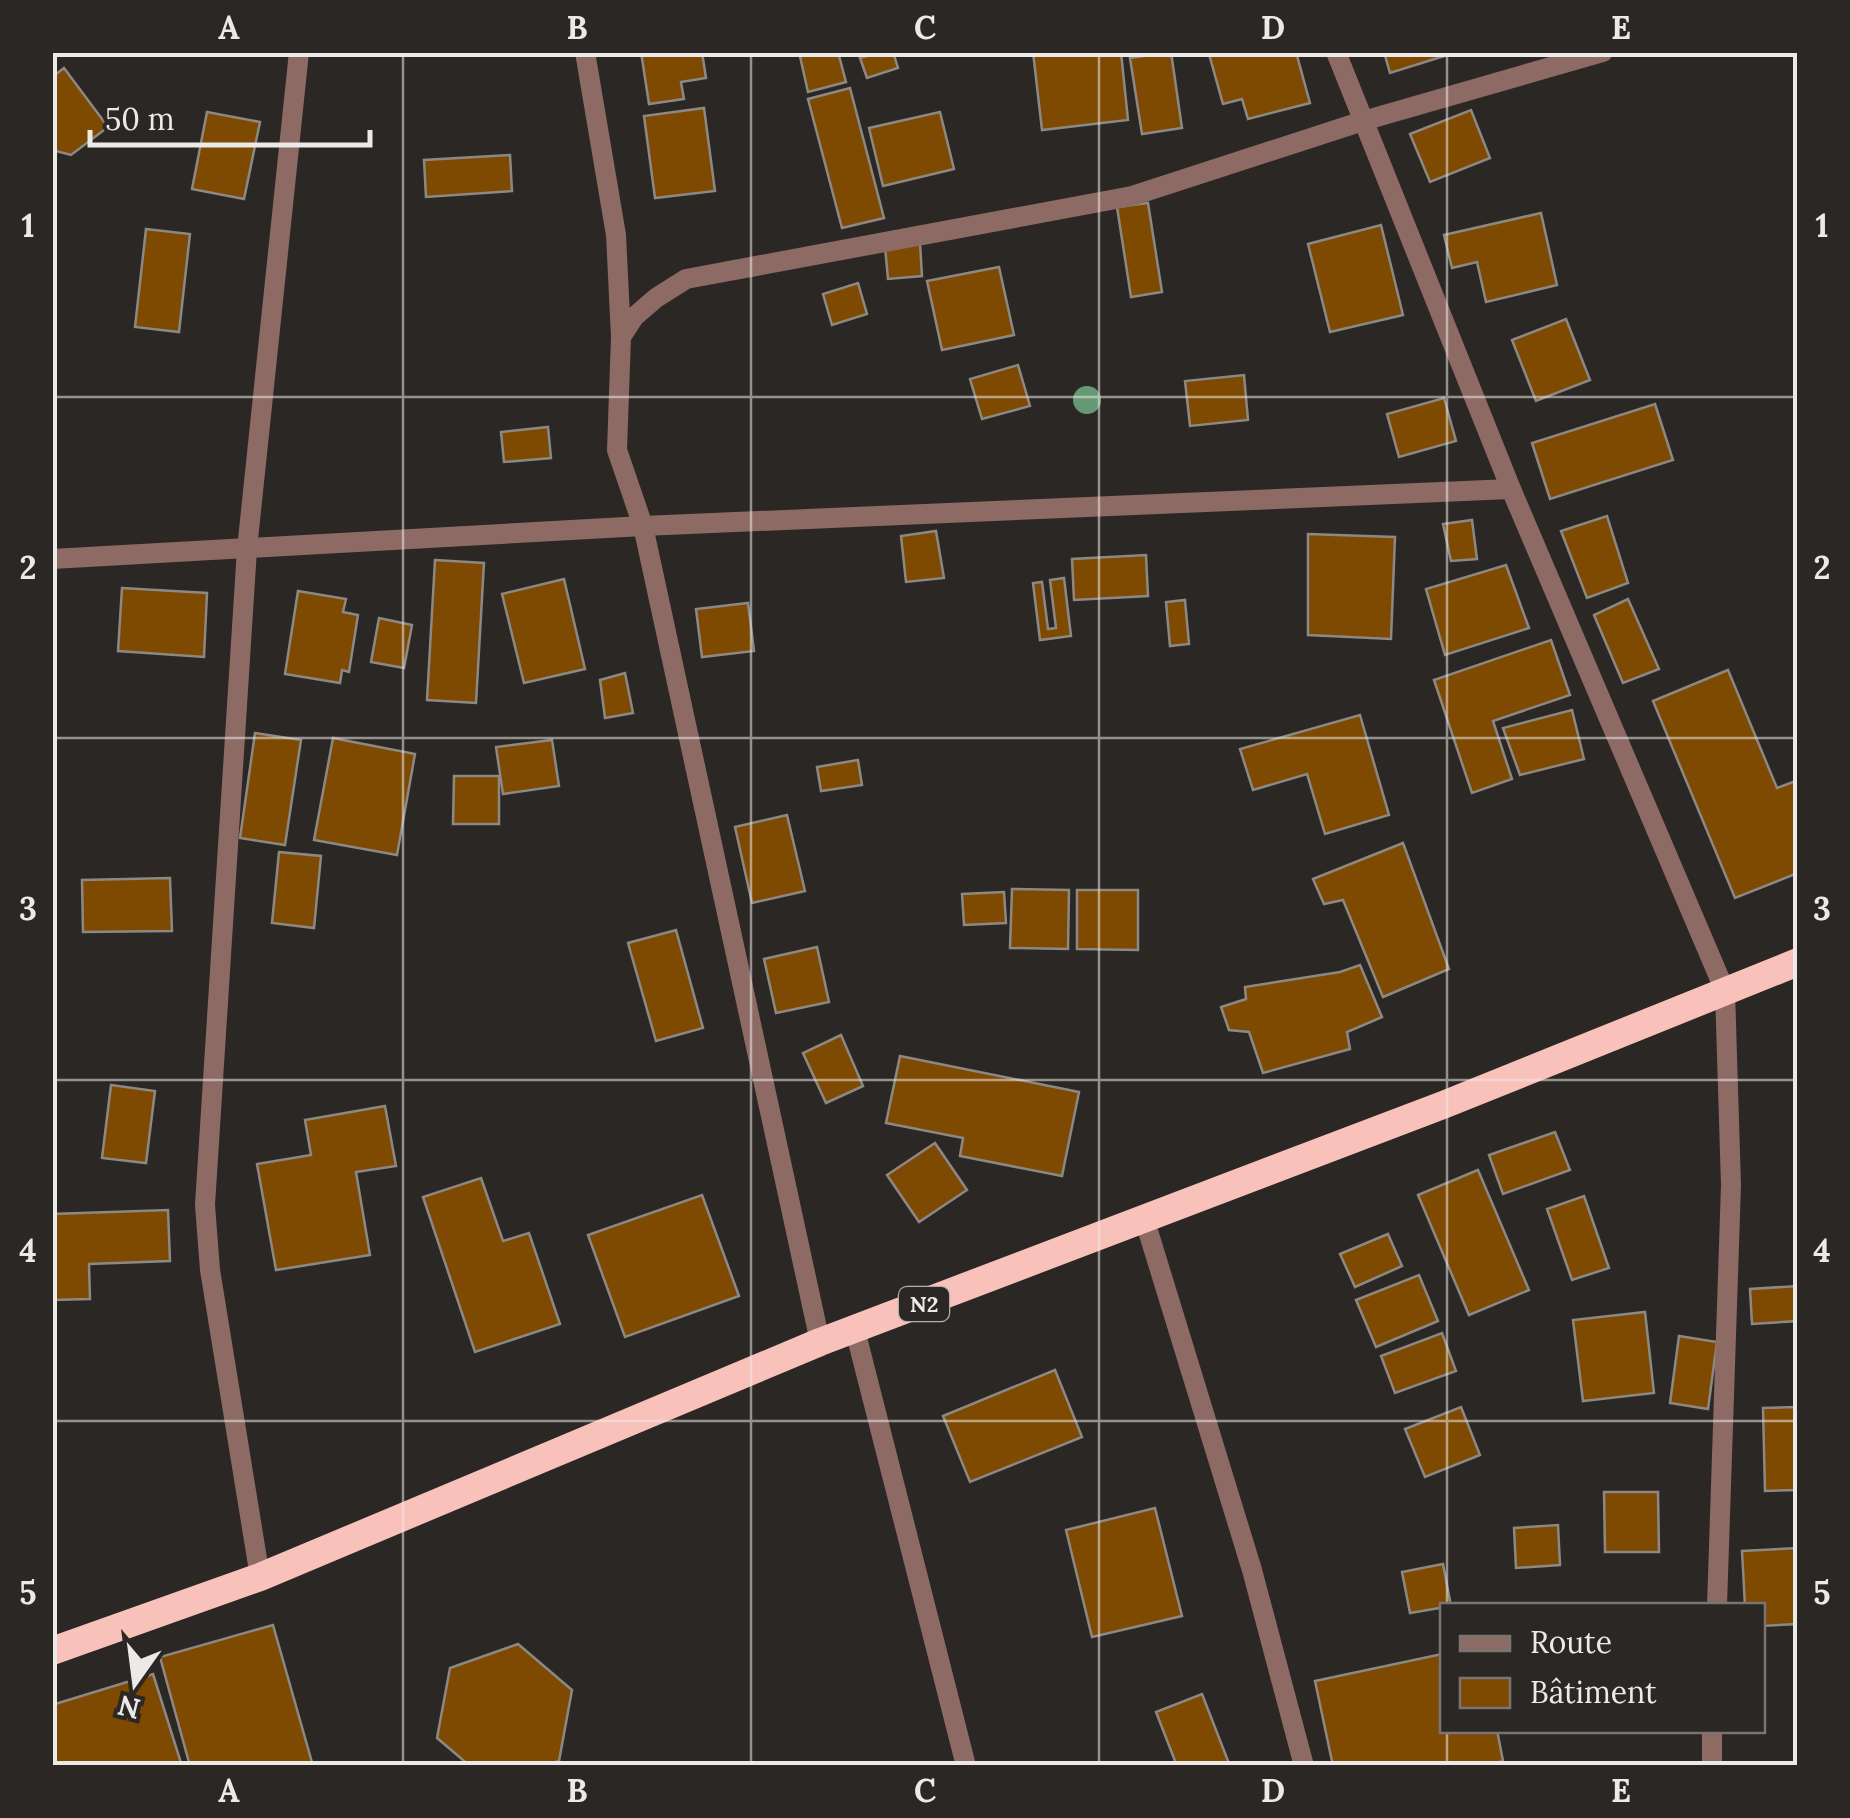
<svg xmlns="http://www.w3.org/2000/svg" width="1850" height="1818" font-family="Lora,serif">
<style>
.building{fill:#7e4900;stroke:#8c8884;stroke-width:2.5}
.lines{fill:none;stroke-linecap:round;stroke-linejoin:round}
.minor{stroke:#8e6a65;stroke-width:20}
.trunk{stroke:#f8c1ba;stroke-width:28}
.tree{fill:#649973}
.grid{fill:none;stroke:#eceae8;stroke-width:2.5;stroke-opacity:0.55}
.labels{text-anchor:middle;stroke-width:10;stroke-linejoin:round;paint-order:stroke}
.shield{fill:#2a2724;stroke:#b2b0ad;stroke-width:2.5}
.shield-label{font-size:22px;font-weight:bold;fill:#eceae8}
.neatline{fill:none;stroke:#eceae8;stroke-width:4}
.grid-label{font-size:32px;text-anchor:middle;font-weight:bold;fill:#eceae8}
</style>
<rect width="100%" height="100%" fill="#2a2724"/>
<g class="building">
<path d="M641 52H702L706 78 681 82 684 99 649 104Z"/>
<path d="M799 52H838L846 82 808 92Z"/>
<path d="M878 52H893L898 68 867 78 860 58Z"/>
<path d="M1033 52H1121L1128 120 1042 130Z"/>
<path d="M1171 52 1182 128 1142 134 1130 58Z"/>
<path d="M1215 52H1296L1310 103 1248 119 1242 99 1223 104 1209 54Z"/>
<path d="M1384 52H1457L1390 73Z"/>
<path d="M64 68 108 127 71 155 52 150V77Z"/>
<path d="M850 88 884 218 842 228 808 99Z"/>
<path d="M704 108 715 191 655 198 644 116Z"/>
<path d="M1471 110 1490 158 1430 182 1410 134Z"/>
<path d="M207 112 260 122 244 199 192 189Z"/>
<path d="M940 112 954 169 883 186 869 128Z"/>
<path d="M510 155 512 191 426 197 424 160Z"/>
<path d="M1148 203 1162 292 1131 297 1117 207Z"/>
<path d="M1541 213 1557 285 1486 302 1477 262 1452 268 1444 235Z"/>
<path d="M1381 225 1403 315 1330 332 1308 244Z"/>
<path d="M146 229 190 234 179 332 135 327Z"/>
<path d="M920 243 922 276 888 279 885 247Z"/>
<path d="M999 267 1014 335 942 350 927 281Z"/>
<path d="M858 283 867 314 832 325 823 294Z"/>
<path d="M1566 319 1590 380 1536 401 1512 340Z"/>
<path d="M1018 365 1030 406 982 419 970 379Z"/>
<path d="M1244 375 1248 420 1190 426 1185 381Z"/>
<path d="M1444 398 1456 441 1399 457 1387 414Z"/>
<path d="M1655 404 1673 460 1550 499 1532 443Z"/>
<path d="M548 427 551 458 504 462 501 432Z"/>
<path d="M1607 516 1628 583 1587 598 1561 531Z"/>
<path d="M1472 520 1477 559 1451 561 1443 524Z"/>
<path d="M936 531 944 578 906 582 901 536Z"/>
<path d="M1308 534 1395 537 1391 639 1308 635Z"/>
<path d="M1146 555 1148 596 1074 600 1072 559Z"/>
<path d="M435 560 484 563 476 703 427 700Z"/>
<path d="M1506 565 1529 628 1445 655 1426 589Z"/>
<path d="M1064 578 1071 636 1040 640 1033 583 1042 582 1048 629 1056 628 1050 580Z"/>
<path d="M564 579 585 669 524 683 502 594Z"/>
<path d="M122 588 207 593 204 657 118 651Z"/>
<path d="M298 591 346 599 343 612 358 615 349 672 342 670 340 683 285 674Z"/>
<path d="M1628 599 1659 669 1623 683 1594 615Z"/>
<path d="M1185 600 1189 644 1170 646 1166 602Z"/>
<path d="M748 603 754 651 702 657 696 609Z"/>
<path d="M379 618 412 625 404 668 371 662Z"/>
<path d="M1551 640 1570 695 1493 721 1512 779 1472 793 1434 680Z"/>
<path d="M1728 670 1777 788 1798 780V873L1735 898 1653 701Z"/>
<path d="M625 673 633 713 605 718 600 680Z"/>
<path d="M1572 710 1584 759 1520 775 1503 728Z"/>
<path d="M1360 715 1389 815 1325 834 1307 774 1253 790 1240 749Z"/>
<path d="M255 733 301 740 285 845 240 838Z"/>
<path d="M333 738 415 754 397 855 314 840Z"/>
<path d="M552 740 559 786 503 794 496 747Z"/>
<path d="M858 760 862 785 821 791 817 767Z"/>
<path d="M454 776H499V824H453Z"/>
<path d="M787 815 805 891 752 903 735 827Z"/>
<path d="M1403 843 1449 969 1383 997 1343 900 1324 904 1313 879Z"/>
<path d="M279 852 321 856 314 928 272 923Z"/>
<path d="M170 878 172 931 83 932 82 880Z"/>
<path d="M1012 889 1069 890 1068 949 1010 948Z"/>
<path d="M1077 890H1138V950L1077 949Z"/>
<path d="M1004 892 1006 923 964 925 962 894Z"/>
<path d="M676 930 703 1028 656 1041 628 943Z"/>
<path d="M817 947 829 1002 776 1013 764 959Z"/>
<path d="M1360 965 1382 1017 1347 1032 1350 1049 1263 1073 1249 1032 1229 1030 1221 1007 1246 999 1245 987 1340 972Z"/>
<path d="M841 1035 863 1086 826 1103 803 1053Z"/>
<path d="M900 1056 1079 1092 1062 1176 960 1156 963 1138 886 1123Z"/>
<path d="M111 1085 155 1091 146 1163 102 1158Z"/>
<path d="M385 1106 396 1166 356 1172 370 1255 276 1270 257 1164 311 1155 305 1120Z"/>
<path d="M1555 1132 1570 1170 1503 1194 1489 1155Z"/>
<path d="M935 1143 967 1190 919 1222 887 1175Z"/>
<path d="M1478 1170 1529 1290 1469 1315 1418 1195Z"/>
<path d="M481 1178 503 1241 529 1233 560 1324 475 1352 423 1197Z"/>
<path d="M702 1195 739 1296 625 1337 588 1235Z"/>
<path d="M1584 1196 1609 1268 1572 1280 1547 1209Z"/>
<path d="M168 1210 170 1261 89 1264 90 1299 52 1300V1214Z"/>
<path d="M1388 1234 1402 1266 1355 1287 1340 1254Z"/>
<path d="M1419 1275 1438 1321 1376 1347 1356 1300Z"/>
<path d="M1798 1286V1321L1752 1324 1750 1289Z"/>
<path d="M1645 1312 1654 1393 1583 1401 1573 1320Z"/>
<path d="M1442 1333 1456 1371 1395 1393 1381 1356Z"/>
<path d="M1679 1336 1717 1342 1708 1409 1670 1403Z"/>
<path d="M1055 1370 1082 1437 970 1482 943 1416Z"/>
<path d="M1461 1407 1480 1455 1425 1477 1405 1429Z"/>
<path d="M1798 1407V1490L1765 1491 1763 1408Z"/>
<path d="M1604 1492H1658L1659 1552H1605Z"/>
<path d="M1155 1508 1182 1616 1092 1637 1066 1530Z"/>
<path d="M1558 1525 1560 1565 1516 1568 1514 1528Z"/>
<path d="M1798 1548V1624L1762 1626V1606H1745L1742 1551Z"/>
<path d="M1443 1564 1451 1606 1410 1613 1402 1572Z"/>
<path d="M273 1625 313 1766H190L160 1657Z"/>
<path d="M518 1644 572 1690 559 1761 545 1766H470L437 1738 450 1668Z"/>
<path d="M1442 1654V1730H1497L1503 1761 1484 1766H1333L1315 1681Z"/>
<path d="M153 1674 182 1766H52V1705Z"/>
<path d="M1202 1694 1230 1766H1177L1156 1712Z"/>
</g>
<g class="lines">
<g class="minor">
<path d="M585 52 616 235 621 337"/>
<path d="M1336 52 1511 489 1725 991 1731 1185 1717 1606"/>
<path d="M52 559 643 526 1511 489"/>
<path d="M1144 1218 1252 1570 1304 1766"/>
<path d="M855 1330 966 1766"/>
<path d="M820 1342 643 526 617 450 621 337 634 317 656 298 686 279 1132 196 1363 121 1603 52"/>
<path d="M260 1577 210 1270 205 1205 247 549 299 52"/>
<path d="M1712 1730V1766"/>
</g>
<path class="trunk" d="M52 1651 260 1577 820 1342 1443 1105 1798 962"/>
</g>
<circle class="tree" cx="1087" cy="400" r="14"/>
<path class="grid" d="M403 52V1766M751 52V1766M1099 52V1766M1447 52V1606M52 397H1798M52 738H1798M52 1080H1798M52 1421H1798M1447 1730V1766"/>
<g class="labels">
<rect class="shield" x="899" y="1287" width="50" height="34" rx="8"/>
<g class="shield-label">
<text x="924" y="1312">N2</text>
</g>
</g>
<rect width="1850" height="1818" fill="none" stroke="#2a2724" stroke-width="110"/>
<rect x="1440" y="1603" width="325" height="130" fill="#2a2724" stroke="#787572" stroke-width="2.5"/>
<rect x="1460" y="1636" width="50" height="15" fill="#8e6a65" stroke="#787572" stroke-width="2.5"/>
<text x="1530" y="1653" font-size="30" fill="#eceae8">Route</text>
<rect x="1460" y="1678" width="50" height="30" fill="#7e4900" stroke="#787572" stroke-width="2.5"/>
<text x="1530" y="1703" font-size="30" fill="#eceae8">Bâtiment</text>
<g transform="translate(135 1683) rotate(194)" stroke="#2a2724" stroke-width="8" paint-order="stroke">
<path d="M0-8L18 38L0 25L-18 38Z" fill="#eceae8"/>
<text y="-15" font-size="28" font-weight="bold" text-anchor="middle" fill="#eceae8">N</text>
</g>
<path d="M90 130v15h280v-15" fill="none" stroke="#eceae8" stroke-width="5"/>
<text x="105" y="130" font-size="30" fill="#eceae8" stroke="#2a2724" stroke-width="8" paint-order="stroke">50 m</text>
<rect x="55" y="55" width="1740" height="1708" class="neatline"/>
<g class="grid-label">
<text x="229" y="39">A</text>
<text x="577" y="39">B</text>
<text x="925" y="39">C</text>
<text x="1273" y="39">D</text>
<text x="1621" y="39">E</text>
<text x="28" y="237">1</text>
<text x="1822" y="237">1</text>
<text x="28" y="579">2</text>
<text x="1822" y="579">2</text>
<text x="28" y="920">3</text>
<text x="1822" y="920">3</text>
<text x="28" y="1262">4</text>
<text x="1822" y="1262">4</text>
<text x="28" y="1604">5</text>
<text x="1822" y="1604">5</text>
<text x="229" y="1802">A</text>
<text x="577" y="1802">B</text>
<text x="925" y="1802">C</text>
<text x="1273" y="1802">D</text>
<text x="1621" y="1802">E</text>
</g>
</svg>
